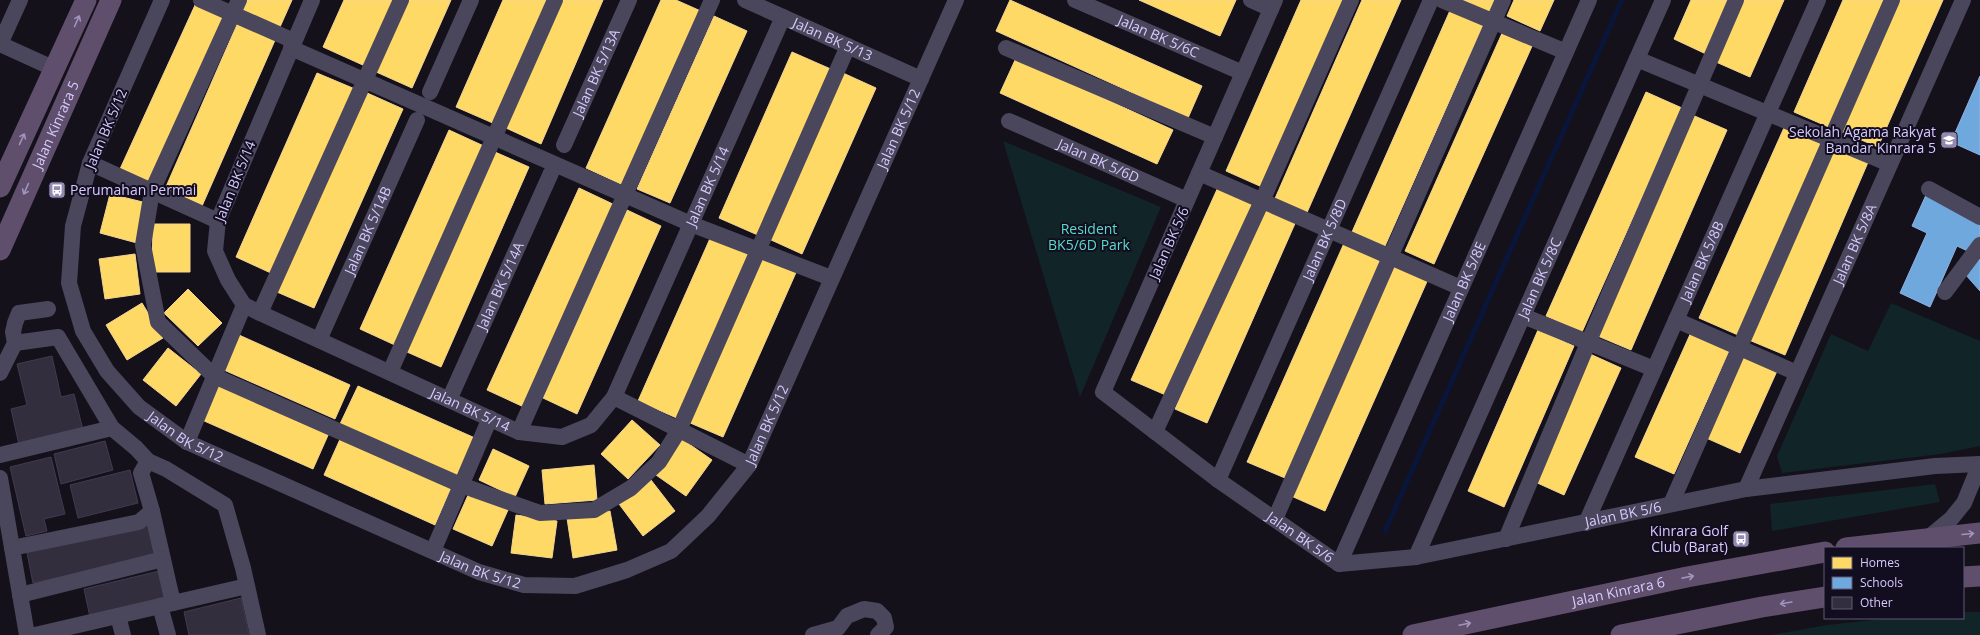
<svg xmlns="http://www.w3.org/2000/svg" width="1980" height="635" font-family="'Open Sans',sans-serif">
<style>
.green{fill:#112427}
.homes{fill:#ffd966;stroke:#f3d594}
.schools{fill:#6fa8dc;stroke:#8eb2e6}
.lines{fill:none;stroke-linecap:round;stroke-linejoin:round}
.stream{stroke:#0a1639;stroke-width:5}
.building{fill:#322e3d;stroke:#413b4f}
.minor{stroke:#4a465c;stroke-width:16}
.major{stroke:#5f4f6d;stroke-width:21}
.oneway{stroke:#a193bd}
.labels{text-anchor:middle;stroke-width:4;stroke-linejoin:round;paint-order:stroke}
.street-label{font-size:14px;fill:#d7cbfe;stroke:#120d1f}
.poi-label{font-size:14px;fill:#d7cbfe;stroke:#120d1f;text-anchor:end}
.park-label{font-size:14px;fill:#59ddcb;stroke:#120d1f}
</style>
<rect width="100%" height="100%" fill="#14111b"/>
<g class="green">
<path d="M1003 141 1161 207 1080 397Z"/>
<path d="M1891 303 1980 341V446L1941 454 1782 473 1777 456 1831 334 1868 351Z"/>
<path d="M1935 484 1940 502 1772 531 1770 504Z"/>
<path d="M1963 612H1980V635H1771L1827 625 1891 618H1963Z"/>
</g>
<g class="homes">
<path d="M247 0H292L280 27 242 10Z"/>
<path d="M344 0H395L365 66 323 47Z"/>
<path d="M405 0H451L412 88 374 71Z"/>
<path d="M503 0H549L495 124 456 107Z"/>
<path d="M562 0H603L541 144 506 128Z"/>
<path d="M661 0H676L703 12 625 186 586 168Z"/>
<path d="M1010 0 1202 86 1188 118 996 31Z"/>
<path d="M1139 0H1236L1220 36Z"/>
<path d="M1301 0H1344L1262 187 1226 171Z"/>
<path d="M1362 0H1401L1305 217 1273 203Z"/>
<path d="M1460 0H1495L1489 13Z"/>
<path d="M1514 0H1554L1540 31 1507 16Z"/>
<path d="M1691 0H1731L1706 54 1674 39Z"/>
<path d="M1743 0H1784L1750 77 1716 62Z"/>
<path d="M1843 0H1887L1831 128 1794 112Z"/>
<path d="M1897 0H1943L1878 147 1840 131Z"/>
<path d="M196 3 228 18 152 183 120 169Z"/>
<path d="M1452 6 1485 21 1385 246 1352 232Z"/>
<path d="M714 16 747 31 670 203 637 189Z"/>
<path d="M238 22 276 38 202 206 165 189Z"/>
<path d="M1503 31 1533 44 1434 264 1405 251Z"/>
<path d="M792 52 833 70 760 236 719 218Z"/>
<path d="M1016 58 1173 130 1157 164 1000 93Z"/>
<path d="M317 73 355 89 273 274 236 257Z"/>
<path d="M843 73 876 88 802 254 769 239Z"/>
<path d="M365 92 403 109 314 308 277 292Z"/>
<path d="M1646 92 1682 108 1582 332 1546 316Z"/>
<path d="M1690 114 1727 130 1631 350 1593 334Z"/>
<path d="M1787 121 1826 139 1738 335 1699 318Z"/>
<path d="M449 130 486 147 397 346 360 329Z"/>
<path d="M1833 145 1869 160 1785 355 1749 340Z"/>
<path d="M495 152 529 167 441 367 407 352Z"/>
<path d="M1219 185 1255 202 1168 396 1131 380Z"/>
<path d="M579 188 617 206 526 408 487 390Z"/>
<path d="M110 194 147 203 137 243 100 233Z"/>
<path d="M1266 205 1297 219 1207 423 1175 409Z"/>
<path d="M627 210 661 226 577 414 543 398Z"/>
<path d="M153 224H190V272H152Z"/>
<path d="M712 234 752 252 679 419 638 401Z"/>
<path d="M1345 241 1383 257 1285 478 1247 462Z"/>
<path d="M763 253 798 268 723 437 688 422Z"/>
<path d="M135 254 140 294 105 299 99 259Z"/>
<path d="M1392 261 1429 277 1325 511 1289 495Z"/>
<path d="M188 289 222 323 198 346 164 313Z"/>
<path d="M142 303 163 338 127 360 106 325Z"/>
<path d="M1538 330 1574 346 1504 507 1468 491Z"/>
<path d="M1692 330 1731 347 1674 474 1635 457Z"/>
<path d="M239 335 350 385 335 419 224 370Z"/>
<path d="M168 348 201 374 176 406 143 380Z"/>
<path d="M1590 354 1621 368 1564 495 1533 481Z"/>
<path d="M1742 355 1777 371 1740 453 1704 437Z"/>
<path d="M218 385 329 433 313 469 202 420Z"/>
<path d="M358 386 475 438 457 476 340 424Z"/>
<path d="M632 420 660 445 628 479 601 454Z"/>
<path d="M341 437 452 486 435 525 324 475Z"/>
<path d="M682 439 712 460 686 496 656 475Z"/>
<path d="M493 449 529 466 515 497 479 480Z"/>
<path d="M594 465 597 500 545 504 542 470Z"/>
<path d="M651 480 675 511 643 536 619 504Z"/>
<path d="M469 493 508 510 492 546 453 529Z"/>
<path d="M610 511 617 550 573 558 567 518Z"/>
<path d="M516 515 557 521 552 558 511 553Z"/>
</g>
<g class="schools">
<path d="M1980 76V155L1951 142Z"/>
<path d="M1926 195 1980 219V235L1972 253 1957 246 1930 307 1900 293 1927 233 1912 226Z"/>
<path d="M1980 259V291L1965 274Z"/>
</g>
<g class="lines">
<path class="stream" d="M1385 531 1622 0"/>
</g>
<g class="building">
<path d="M52 356 61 397 74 394 83 430 19 445 11 409 27 405 17 364Z"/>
<path d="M105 441 113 470 61 484 54 454Z"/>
<path d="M51 457 65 514 44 519 47 531 26 536 10 467Z"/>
<path d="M130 470 138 503 78 518 70 485Z"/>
<path d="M150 522 157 556 33 583 26 548Z"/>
<path d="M159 571 166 599 90 617 84 589Z"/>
<path d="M241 598 249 635H189L184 612Z"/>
</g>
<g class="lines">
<g class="minor">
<path d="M20 0 0 44 55 69"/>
<path id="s1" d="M162 0 90 163 73 226 69 283 83 331 107 371 139 407 187 442 479 572 524 585 575 586 627 570 671 551 708 516 749 465 956 0"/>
<path d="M201 0 294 41"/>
<path d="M239 0 152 191 143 245 158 322 214 376 461 485 540 513 594 510 631 488 659 462 679 430 848 46"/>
<path id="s2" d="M312 0 218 221 215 251 228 280 244 305 260 313 519 432 562 437 591 425 614 397 783 17"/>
<path id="s3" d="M745 0 921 79"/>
<path id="s4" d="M1075 0 1243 73"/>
<path d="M1251 0 1271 9"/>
<path id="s5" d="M1275 0 1103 392 1218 480 1339 564 1416 557 1746 489 1935 466 1980 464"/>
<path d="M1442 0 1566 52"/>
<path d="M291 48 691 224 831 278"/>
<path d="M1006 48 1215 137"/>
<path d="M1637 59 1890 164"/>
<path d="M430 92 471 0"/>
<path id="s6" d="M1009 121 1187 200"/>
<path id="s7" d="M564 145 629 0"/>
<path d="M90 163 218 221"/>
<path d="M1199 173 1461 288"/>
<path d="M1929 189 1980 217"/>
<path d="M1945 292 1980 245"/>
<path d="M260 313 401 0"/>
<path d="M1523 316 1654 369"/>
<path d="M1676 320 1797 373"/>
<path id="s8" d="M319 340 417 120"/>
<path d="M15 343 58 337 112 428 136 448 148 461"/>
<path d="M390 372 555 0"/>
<path d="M0 373 15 343 13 332 15 323 19 313 48 309"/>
<path d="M614 397 749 465"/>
<path id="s9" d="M449 400 551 173"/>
<path d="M519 432 712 0"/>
<path d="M1155 432 1262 201 1351 0"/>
<path d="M187 442 244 305"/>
<path d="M0 455 112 428"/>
<path d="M0 478 27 635"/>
<path id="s10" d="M1218 480 1431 0"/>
<path id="s11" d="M1746 489 1963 0"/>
<path d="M1671 504 1892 0"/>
<path d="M152 511 173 603 247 586"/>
<path d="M1275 519 1503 0"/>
<path id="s12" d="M1586 523 1818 0"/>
<path d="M1928 538 1951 519 1964 503 1980 464"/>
<path d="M1506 539 1588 343 1736 0"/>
<path d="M12 548 139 522 152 511 141 473 148 461 166 469 225 505 243 568 258 635"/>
<path d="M433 551 490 418"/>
<path id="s13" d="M1416 557 1663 0"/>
<path id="s14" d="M1339 564 1589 0"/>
<path d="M20 595 163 559"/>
<path d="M160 606 168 635"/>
<path d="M118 616 123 635"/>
<path d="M35 635 173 603"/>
<path d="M813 635 838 628 847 616 864 609 877 611 884 618 886 627 878 635"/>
</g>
<g class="major">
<path d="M0 187 86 0"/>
<path id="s15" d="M0 250 111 0"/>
<path d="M1846 548 1980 533"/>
<path d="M1963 577 1980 576"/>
<path id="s16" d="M1413 635 1687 577 1825 552"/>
<path d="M1621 635 1762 607 1825 597"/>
</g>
</g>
<defs><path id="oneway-shaft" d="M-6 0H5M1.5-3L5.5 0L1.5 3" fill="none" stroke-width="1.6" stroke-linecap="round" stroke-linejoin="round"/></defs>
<g class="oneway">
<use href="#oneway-shaft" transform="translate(77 21) rotate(-66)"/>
<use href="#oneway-shaft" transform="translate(22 139) rotate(-65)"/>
<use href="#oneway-shaft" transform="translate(26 189) rotate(114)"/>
<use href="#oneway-shaft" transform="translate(1968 534) rotate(-5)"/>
<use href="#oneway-shaft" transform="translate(1688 577) rotate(-11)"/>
<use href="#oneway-shaft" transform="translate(1786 603) rotate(171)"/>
<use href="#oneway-shaft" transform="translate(1465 624) rotate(-12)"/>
</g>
<defs>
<symbol id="school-square" viewBox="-11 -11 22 22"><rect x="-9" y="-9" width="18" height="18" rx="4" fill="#938aaf" stroke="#120d1f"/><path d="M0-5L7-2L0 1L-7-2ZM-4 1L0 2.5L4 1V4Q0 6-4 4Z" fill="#fff"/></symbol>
<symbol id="bus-square" viewBox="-11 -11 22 22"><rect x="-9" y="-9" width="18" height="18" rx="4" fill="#938aaf" stroke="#120d1f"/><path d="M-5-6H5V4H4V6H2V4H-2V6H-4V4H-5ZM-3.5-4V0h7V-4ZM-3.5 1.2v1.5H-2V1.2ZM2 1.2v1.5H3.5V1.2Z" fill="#fff"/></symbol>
</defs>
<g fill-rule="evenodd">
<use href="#school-square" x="1939" y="130" width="20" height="20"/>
<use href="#bus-square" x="47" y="180" width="20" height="20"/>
<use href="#bus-square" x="1731" y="529" width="20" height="20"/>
</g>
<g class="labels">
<g class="street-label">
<text dy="5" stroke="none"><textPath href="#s4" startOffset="91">Jalan BK 5/6C</textPath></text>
<text dy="5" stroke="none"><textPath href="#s3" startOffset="96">Jalan BK 5/13</textPath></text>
<text dy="5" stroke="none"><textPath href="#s7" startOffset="79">Jalan BK 5/13A</textPath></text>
<text dy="5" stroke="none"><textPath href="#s15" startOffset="137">Jalan Kinrara 5</textPath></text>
<text transform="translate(106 129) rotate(-67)" y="5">Jalan BK 5/12</text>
<text dy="5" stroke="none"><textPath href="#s1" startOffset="1509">Jalan BK 5/12</textPath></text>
<text dy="5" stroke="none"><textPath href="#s6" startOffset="98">Jalan BK 5/6D</textPath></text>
<text transform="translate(235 181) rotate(-68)" y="5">Jalan BK 5/14</text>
<text dy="5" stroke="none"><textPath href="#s2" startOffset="976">Jalan BK 5/14</textPath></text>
<text dy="5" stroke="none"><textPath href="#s8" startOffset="120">Jalan BK 5/14B</textPath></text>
<text dy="5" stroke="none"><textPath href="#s10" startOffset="263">Jalan BK 5/8D</textPath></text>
<text transform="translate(1169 243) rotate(-66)" y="5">Jalan BK 5/6</text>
<text dy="5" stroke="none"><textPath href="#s11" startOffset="268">Jalan BK 5/8A</textPath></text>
<text dy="5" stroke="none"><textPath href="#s12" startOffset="286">Jalan BK 5/8B</textPath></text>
<text dy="5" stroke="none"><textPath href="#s13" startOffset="305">Jalan BK 5/8C</textPath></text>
<text dy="5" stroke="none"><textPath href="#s14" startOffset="309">Jalan BK 5/8E</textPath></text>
<text dy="5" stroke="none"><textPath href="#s9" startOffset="125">Jalan BK 5/14A</textPath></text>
<text dy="5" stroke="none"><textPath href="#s2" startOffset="581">Jalan BK 5/14</textPath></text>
<text dy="5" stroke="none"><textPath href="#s1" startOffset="1185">Jalan BK 5/12</textPath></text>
<text dy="5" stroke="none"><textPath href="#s1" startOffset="501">Jalan BK 5/12</textPath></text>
<text dy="5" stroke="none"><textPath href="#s5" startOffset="1009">Jalan BK 5/6</textPath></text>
<text dy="5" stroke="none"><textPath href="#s5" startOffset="673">Jalan BK 5/6</textPath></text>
<text dy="5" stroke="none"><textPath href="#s1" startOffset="825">Jalan BK 5/12</textPath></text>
<text dy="5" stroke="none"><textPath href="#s16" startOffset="210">Jalan Kinrara 6</textPath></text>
</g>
<g class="poi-label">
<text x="1936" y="137">Sekolah Agama Rakyat<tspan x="1936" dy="16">Bandar Kinrara 5</tspan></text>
<text x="70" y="195" text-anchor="start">Perumahan Permai</text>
<text x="1728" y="536">Kinrara Golf<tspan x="1728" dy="16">Club (Barat)</tspan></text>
</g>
<g class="park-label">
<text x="1089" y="234">Resident<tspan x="1089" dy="16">BK5/6D Park</tspan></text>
</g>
</g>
<rect x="1824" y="547" width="140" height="72" fill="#120d1f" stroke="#615978"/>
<rect x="1832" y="557" width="20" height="12" fill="#ffd966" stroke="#615978"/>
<text x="1860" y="567" font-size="12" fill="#d7cbfe">Homes</text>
<rect x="1832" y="577" width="20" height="12" fill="#6fa8dc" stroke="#615978"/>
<text x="1860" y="587" font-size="12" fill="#d7cbfe">Schools</text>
<rect x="1832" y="597" width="20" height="12" fill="#322e3d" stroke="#615978"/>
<text x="1860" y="607" font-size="12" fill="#d7cbfe">Other</text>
</svg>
